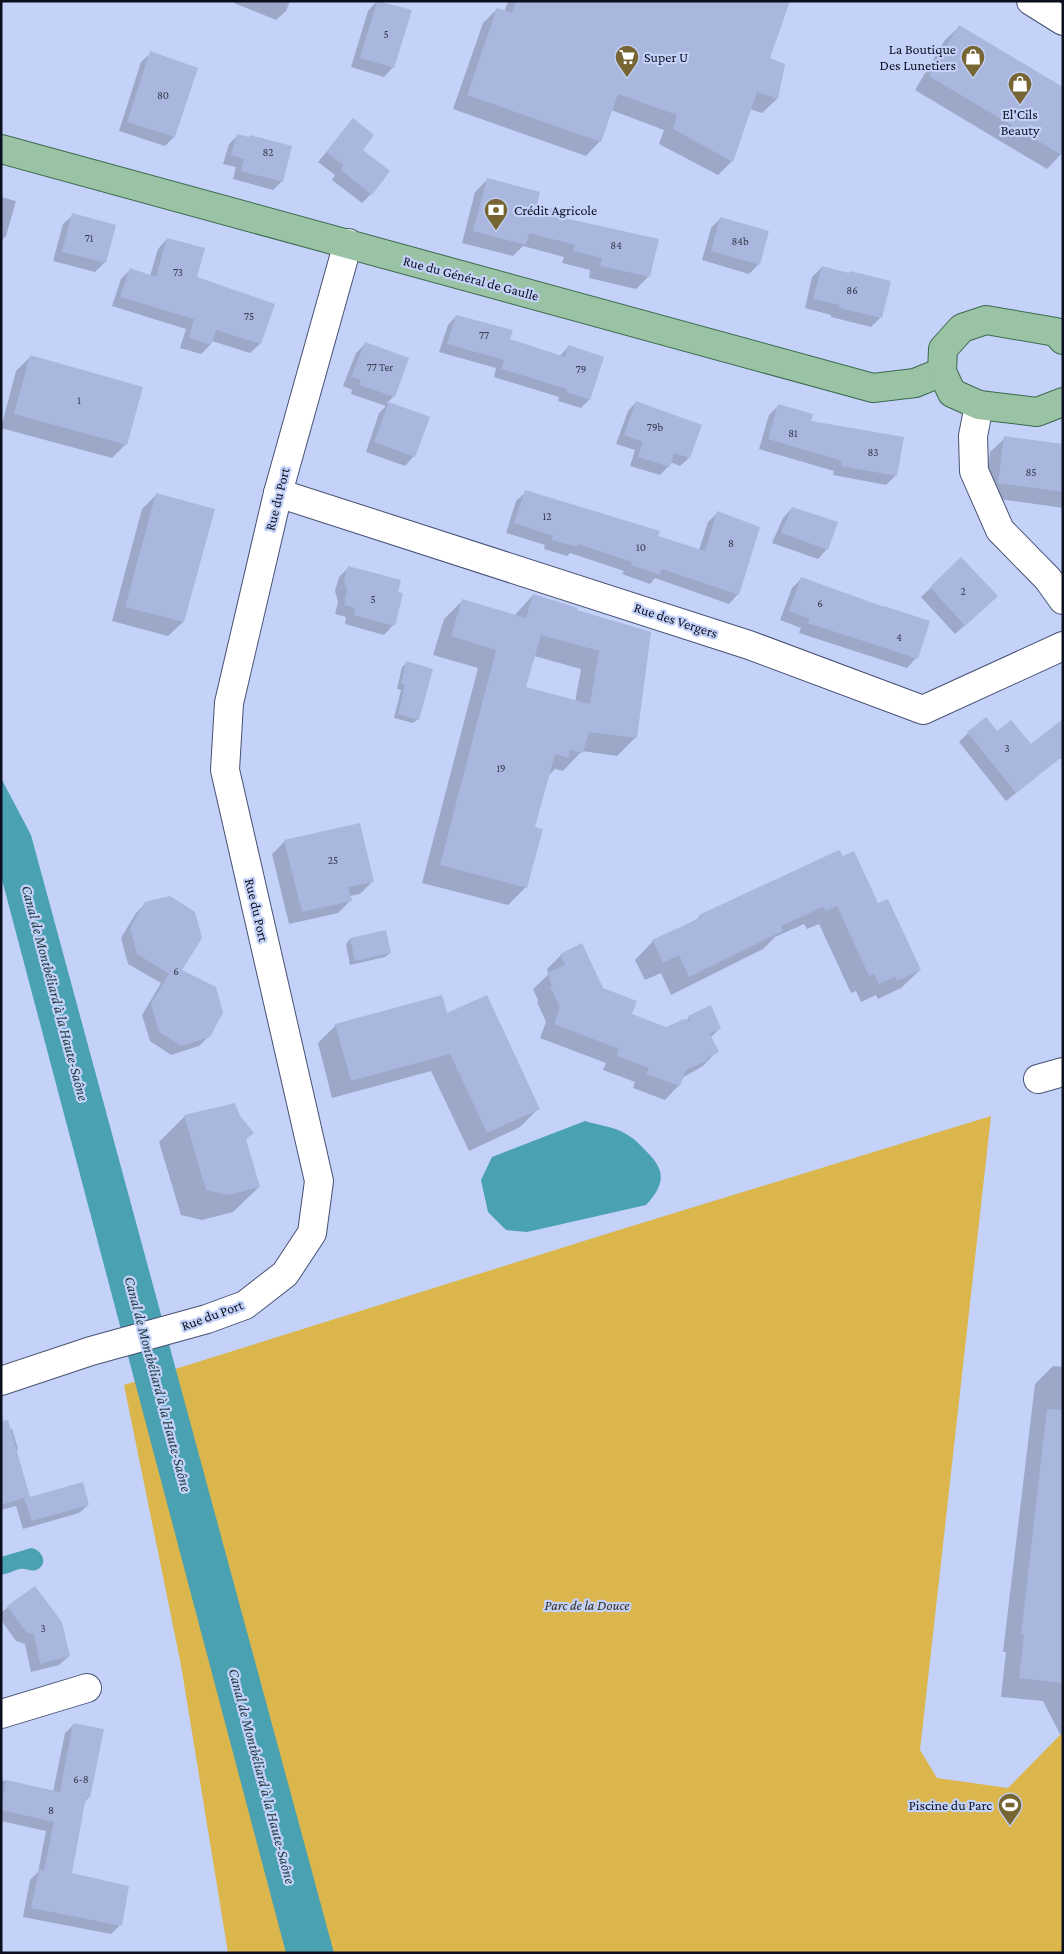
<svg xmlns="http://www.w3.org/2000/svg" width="1064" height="1954" font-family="'Crimson Pro',serif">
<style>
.green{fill:#dab64d}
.water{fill:#49a1b1}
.shadow{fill:#0003;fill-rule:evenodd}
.building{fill:#a9b6dd;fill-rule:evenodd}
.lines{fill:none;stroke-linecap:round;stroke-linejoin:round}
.minor-casing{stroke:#475173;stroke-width:30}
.primary-casing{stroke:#3c6a4d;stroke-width:30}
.minor{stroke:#fff;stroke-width:28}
.primary{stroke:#9ac2a4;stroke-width:28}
.labels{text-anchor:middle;stroke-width:4.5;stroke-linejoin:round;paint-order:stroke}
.number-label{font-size:11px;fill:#333a4e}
.poi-label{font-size:14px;fill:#0c101e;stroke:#c4d2fa;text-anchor:end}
.street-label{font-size:14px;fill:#0c101e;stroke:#c4d2fa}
.park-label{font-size:14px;font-style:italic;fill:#342d19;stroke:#c4d2fa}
.water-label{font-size:15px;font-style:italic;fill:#203c41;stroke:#c4d2fa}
</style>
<rect width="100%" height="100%" fill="#c4d2fa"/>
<path class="green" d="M991 1116 920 1750 937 1778 1008 1788 1063 1732V1953H228L181 1665 124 1385 619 1230Z"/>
<g class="water">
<path d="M1 778 31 835 334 1953H286L1 876Z"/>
<path d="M585 1121C598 1125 615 1127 626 1134 634 1138 641 1146 647 1152 667 1172 664 1185 646 1205L527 1232 506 1230 488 1212 481 1180 492 1157Z"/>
<path d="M31 1548C43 1550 49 1565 36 1570 30 1572 26 1568 20 1569 13 1570 8 1575 1 1574V1557Z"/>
</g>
<g class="shadow">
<path d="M235 1H290L286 11 276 20 234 3Z"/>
<path d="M377 1 393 67 384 77 351 67 368 11Z"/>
<path d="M508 1H788L768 59 777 99 762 113 750 109 732 161 718 175 659 144 664 130 611 110 600 141 586 156 453 109 483 23 497 9 504 12Z"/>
<path d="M960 26 1063 152 1047 169 915 90 945 40Z"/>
<path d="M151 53 174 137 165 146 119 131 141 62Z"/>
<path d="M353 120 371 194 362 203 332 180 335 175 318 162Z"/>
<path d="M238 135 282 181 273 190 233 179 236 167 223 164 229 144Z"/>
<path d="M487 180 563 219 648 277 636 289 589 278 590 270 562 263 564 257 523 246 513 256 462 243 475 192Z"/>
<path d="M1 197 16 201 6 236 1 241Z"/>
<path d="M73 215 105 262 95 272 53 261 63 224Z"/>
<path d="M721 218 767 232 758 265 749 274 702 260 711 228Z"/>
<path d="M167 239 196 277 273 305 260 344 250 353 212 341 210 345 201 354 180 348 186 329 112 306 121 279 130 270 150 276 158 249Z"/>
<path d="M822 267 848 274 881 317 871 327 831 317V315L805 308 812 277Z"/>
<path d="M456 316 508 340 560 356 569 346 589 400 581 408 558 401 559 397 494 377 496 368 439 352 448 325Z"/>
<path d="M365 344 394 396 387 403 428 417 414 456 405 466 366 452 379 413 386 406 351 394 352 390 343 386 356 353Z"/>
<path d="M30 357 126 444 112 458 1 428 16 371Z"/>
<path d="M636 402 689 458 680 466 670 462 668 467 660 475 630 466 635 450 616 444 628 411Z"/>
<path d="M779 405 810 422 896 475 886 485 833 475 834 471 759 449 769 415Z"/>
<path d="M1005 438 1063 445V508L985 497 990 452Z"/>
<path d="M526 492 699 550 708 522 717 513 738 594 729 604 655 578 650 584 622 574 624 571 570 553 567 556 544 549 545 545 506 533 516 501Z"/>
<path d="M156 495 213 510 183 622 168 636 112 621 142 509Z"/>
<path d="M792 508 827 549 818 559 772 543 783 518Z"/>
<path d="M961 559 986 606 955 634 921 597Z"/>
<path d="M348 568 393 625 384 635 345 624 346 617 335 614 338 602 335 591 339 577Z"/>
<path d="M801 579 916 658 907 668 799 633 801 628 780 620 792 588Z"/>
<path d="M533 595 576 611 650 633 636 737 617 756 582 751 563 771 555 769 548 776 534 828 526 887 508 905 422 883 478 668 433 655 444 619 463 600 514 616ZM534 656 581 669 575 702 524 688Z"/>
<path d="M407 663 418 719 413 723 394 718 401 690 397 689 402 667Z"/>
<path d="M1063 720V761L1060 758 1006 801 959 742 968 733H997L1030 746Z"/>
<path d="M285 841 373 881 360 894 349 896 351 900 338 913 289 924 272 854Z"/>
<path d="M799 870 878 905 920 970 901 988 878 999 876 995 861 1002 856 991 851 993 819 924 807 929 804 924 775 937 763 949 671 995 661 973 645 980 635 960 653 941 693 923 700 916Z"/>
<path d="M145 904 181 970 208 1037 199 1046 171 1055 150 1041 142 1015 161 983 128 964 121 938 136 913Z"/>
<path d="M385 931 390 953 385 957 350 965 346 944 350 939Z"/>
<path d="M561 955 631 1015 666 1028 686 1021 689 1017 720 1028 711 1037 717 1051 703 1066 682 1078 679 1085 665 1100 633 1088 635 1082 603 1070 606 1063 540 1038 546 1022 537 1002 538 1000 533 989 549 974 547 969Z"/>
<path d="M446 1015 539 1108 520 1127 469 1151 431 1071 332 1098 318 1043 336 1025Z"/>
<path d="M185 1116 245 1140 259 1187 233 1212 202 1220 181 1215 159 1142Z"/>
<path d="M1053 1366 1063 1367V1735L1060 1734 1043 1701 1001 1697 1006 1652H1003L1035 1384Z"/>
<path d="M12 1429 18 1449 16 1451 29 1498 88 1505 79 1513 23 1529 16 1506 1 1510V1432Z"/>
<path d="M8 1607 69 1656 59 1665 31 1672 25 1644 16 1641 1 1620V1613Z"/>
<path d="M74 1724 89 1797 84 1803 70 1874 120 1925 111 1934 23 1917 30 1880 38 1872 46 1831 1 1821V1780L53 1792 65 1733Z"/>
</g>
<g class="building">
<path d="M377 1 412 10 394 68 360 58Z"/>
<path d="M516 1H790L770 58 785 64 778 99 757 92 733 162 673 129 677 115 618 94 601 142 467 95 497 8 512 13Z"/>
<path d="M959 25 1063 87V156L929 76Z"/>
<path d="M150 51 198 68 175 137 127 122Z"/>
<path d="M353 118 374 135 363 150 390 171 372 195 341 170 343 165 326 152Z"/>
<path d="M237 134 249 137 250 135 292 146 283 182 241 171 244 159 231 155Z"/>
<path d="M487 178 540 192 537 205 566 212 564 218 659 239 650 277 600 266 602 258 573 251 575 245 529 233 526 245 473 231Z"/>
<path d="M72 213 116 225 106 263 62 252Z"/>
<path d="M720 217 769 231 760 265 711 251Z"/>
<path d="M167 238 205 248 197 277 275 304 261 344 216 330 211 345 189 338 194 319 120 297 130 268 156 277Z"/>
<path d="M822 266 849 273 850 271 891 281 882 318 839 308 840 305 813 299Z"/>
<path d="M456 315 513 330 510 339 565 357 568 345 604 357 590 400 566 392 567 389 501 369 504 360 447 344Z"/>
<path d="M365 342 409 358 395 397 359 385 361 380 351 377Z"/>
<path d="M30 355 143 387 127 445 14 414Z"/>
<path d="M636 401 702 425 690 458 674 453 670 467 638 457 643 442 624 435Z"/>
<path d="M389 402 430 417 415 457 374 442Z"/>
<path d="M778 404 813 414 811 421 904 437 897 476 841 466 842 461 768 439Z"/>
<path d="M1004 436 1063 444V492L998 483Z"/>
<path d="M525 490 660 531 658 536 705 551 717 511 760 527 739 595 662 569 660 575 631 565 632 562 578 544 577 547 552 540 553 536 514 523Z"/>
<path d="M156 493 215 509 184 622 125 607Z"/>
<path d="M792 507 838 522 828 550 781 533Z"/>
<path d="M961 557 998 596 965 626 930 587Z"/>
<path d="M348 566 401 580 398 592 403 593 395 626 354 615 355 608 344 605 347 591 344 581Z"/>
<path d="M801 577 884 607V606L930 621 918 659 808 623 810 619 789 611Z"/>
<path d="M533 594 578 608 577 610 651 632 637 738 589 732 583 753 570 750 568 758 555 754 535 827 543 829 527 888 440 865 496 650 451 636 462 599 526 618ZM541 635 599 651 590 704 526 687Z"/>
<path d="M406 661 433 669 419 720 398 714 405 685 401 684Z"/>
<path d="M986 717 997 731 1011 720 1031 744 1063 719V756L1016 793 967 732Z"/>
<path d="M360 823 374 882 348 887 352 901 302 912 284 840Z"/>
<path d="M839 850 843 856 854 851 878 903 888 899 921 970 897 981 895 977 879 984 874 973 869 976 837 906 826 911 823 907 781 926 783 931 689 977 679 955 663 963 652 940 700 918 699 915Z"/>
<path d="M170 896 195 912 202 938 182 970 216 987 223 1013 210 1037 181 1046 159 1032 151 1004 169 974 137 954 130 928 145 902Z"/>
<path d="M386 930 391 953 355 961 350 938Z"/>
<path d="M582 943 603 988 637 1001 632 1014 666 1027 684 1019 691 1021 688 1016 711 1005 721 1028 710 1034 719 1052 707 1058 708 1060 686 1070 680 1086 646 1074 649 1068 617 1056 619 1049 554 1024 560 1007 550 987 552 986 547 973 565 965 560 954Z"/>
<path d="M442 995 447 1013 487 995 540 1109 487 1133 450 1054 351 1081 335 1024Z"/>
<path d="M235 1103 240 1116 254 1133 246 1139 260 1187 228 1195 206 1190 184 1115Z"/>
<path d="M1047 1409 1063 1410V1683L1019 1678 1024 1634H1021Z"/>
<path d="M8 1420 30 1497 83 1482 89 1505 32 1521 24 1498 1 1505V1421Z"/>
<path d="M35 1586 62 1622 70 1656 40 1664 34 1634 26 1632 7 1606Z"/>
<path d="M73 1723 104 1729 90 1798 86 1797 72 1873 129 1886 122 1926 31 1908 39 1869 44 1870 54 1822 1 1810 6 1780 60 1792Z"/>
</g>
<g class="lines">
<defs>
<g id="minor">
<path d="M1031 1 1063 21"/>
<path d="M979 405 973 436 974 471 1000 530 1048 579 1063 600"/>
<path d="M278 493 749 645 923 710 1063 646"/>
<path d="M1038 1079 1063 1072"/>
<path d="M1 1381 91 1351 207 1319 245 1305 285 1274 312 1233 319 1181 225 770 229 703 278 493 348 243"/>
<path d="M1 1714 87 1688"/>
</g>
<g id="primary">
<path d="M1 149 873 388 915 383 942 372"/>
<path d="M1063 340 1056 332 986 320 962 328 943 349 942 372 952 393 979 405 1037 412 1063 402"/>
</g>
</defs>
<use href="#minor" class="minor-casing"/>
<use href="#primary" class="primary-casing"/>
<use href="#minor" class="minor"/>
<use href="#primary" class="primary"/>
</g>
<defs>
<symbol id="supermarket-pin" viewBox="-11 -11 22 30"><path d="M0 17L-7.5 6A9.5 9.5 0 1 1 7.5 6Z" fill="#776634" stroke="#c4d2fa"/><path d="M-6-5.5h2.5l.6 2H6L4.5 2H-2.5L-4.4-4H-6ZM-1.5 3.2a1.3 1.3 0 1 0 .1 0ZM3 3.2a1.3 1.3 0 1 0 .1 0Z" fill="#fff"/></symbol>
<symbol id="shop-pin" viewBox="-11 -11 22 30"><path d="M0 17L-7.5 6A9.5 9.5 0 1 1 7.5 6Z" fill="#776634" stroke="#c4d2fa"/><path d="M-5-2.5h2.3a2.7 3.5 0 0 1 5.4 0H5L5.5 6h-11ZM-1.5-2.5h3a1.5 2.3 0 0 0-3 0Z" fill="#fff"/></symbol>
<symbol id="bank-pin" viewBox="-11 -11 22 30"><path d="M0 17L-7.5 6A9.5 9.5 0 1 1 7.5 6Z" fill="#776634" stroke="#c4d2fa"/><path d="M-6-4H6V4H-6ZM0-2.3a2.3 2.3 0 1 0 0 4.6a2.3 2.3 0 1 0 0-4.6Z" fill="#fff"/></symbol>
<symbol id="stadium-pin" viewBox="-11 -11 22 30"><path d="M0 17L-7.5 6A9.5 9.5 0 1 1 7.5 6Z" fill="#776634" stroke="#c4d2fa"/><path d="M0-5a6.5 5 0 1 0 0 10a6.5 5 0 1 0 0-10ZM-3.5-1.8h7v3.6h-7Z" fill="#fff"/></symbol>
</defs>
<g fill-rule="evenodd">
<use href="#supermarket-pin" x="613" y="43" width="28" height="38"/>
<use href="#shop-pin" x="959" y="43" width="28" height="38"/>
<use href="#shop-pin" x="1006" y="70" width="28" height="38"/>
<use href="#bank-pin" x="482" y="196" width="28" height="38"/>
<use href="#stadium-pin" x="996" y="1791" width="28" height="38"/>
</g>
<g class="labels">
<g class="number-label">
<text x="386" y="38">5</text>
<text x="163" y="99">80</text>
<text x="268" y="156">82</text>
<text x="89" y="242">71</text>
<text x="740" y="245">84b</text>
<text x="616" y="249">84</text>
<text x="178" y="276">73</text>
<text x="852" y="294">86</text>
<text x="249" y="320">75</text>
<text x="484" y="339">77</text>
<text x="380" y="371">77 Ter</text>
<text x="581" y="373">79</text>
<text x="79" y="404">1</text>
<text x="655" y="431">79b</text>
<text x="793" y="437">81</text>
<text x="873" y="456">83</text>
<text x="1031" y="476">85</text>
<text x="547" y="520">12</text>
<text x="731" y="547">8</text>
<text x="641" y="551">10</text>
<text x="963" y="595">2</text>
<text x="373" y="603">5</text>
<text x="820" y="607">6</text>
<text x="899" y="641">4</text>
<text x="1007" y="752">3</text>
<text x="501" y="772">19</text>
<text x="333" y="864">25</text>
<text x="176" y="975">6</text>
<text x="43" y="1632">3</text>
<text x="81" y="1783">6-8</text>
<text x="51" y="1814">8</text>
</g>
<g class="poi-label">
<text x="956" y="54">La Boutique<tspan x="956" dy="16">Des Lunetiers</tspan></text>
<text x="644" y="62" text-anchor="start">Super U</text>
<text x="1020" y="119" text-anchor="middle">El'Cils<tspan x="1020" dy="16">Beauty</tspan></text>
<text x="514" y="215" text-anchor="start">Crédit Agricole</text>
<text x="992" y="1810">Piscine du Parc</text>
</g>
<g class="street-label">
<text transform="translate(471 278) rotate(15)" y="5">Rue du Général de Gaulle</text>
<text transform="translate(277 499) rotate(-76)" y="5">Rue du Port</text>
<text transform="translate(676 620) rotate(18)" y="5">Rue des Vergers</text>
<text transform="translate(257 910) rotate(77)" y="5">Rue du Port</text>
<text transform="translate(212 1315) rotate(-20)" y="5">Rue du Port</text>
</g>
<g class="park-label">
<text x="587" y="1610">Parc de la Douce</text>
</g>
<g class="water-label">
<text transform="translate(55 993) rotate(75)" y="5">Canal de Montbéliard à la Haute-Saône</text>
<text transform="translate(158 1384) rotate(75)" y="5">Canal de Montbéliard à la Haute-Saône</text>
<text transform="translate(262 1776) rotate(75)" y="5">Canal de Montbéliard à la Haute-Saône</text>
</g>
</g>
<rect width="1064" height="1954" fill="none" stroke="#0c101e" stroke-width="5"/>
</svg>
